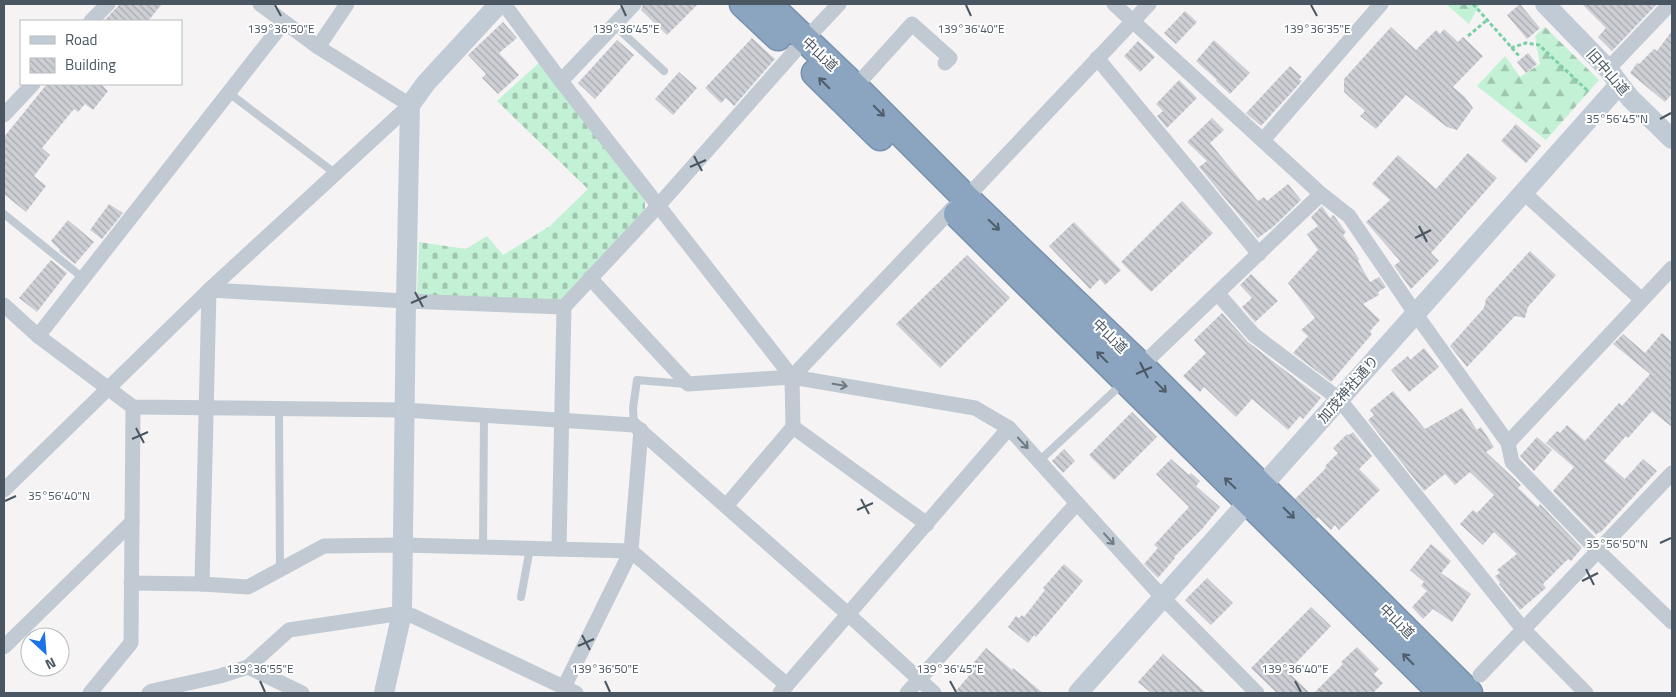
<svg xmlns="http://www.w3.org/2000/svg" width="1676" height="697" font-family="'Titillium Web','Noto Sans JP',sans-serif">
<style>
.forest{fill:url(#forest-firs)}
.cemetery{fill:url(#cemetery-stones)}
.building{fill:url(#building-back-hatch)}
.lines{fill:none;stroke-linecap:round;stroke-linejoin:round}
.highway-casing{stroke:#7690ad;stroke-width:29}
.path{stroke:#7ad0a6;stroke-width:3;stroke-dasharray:4 2.5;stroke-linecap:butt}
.lane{stroke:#c1cad2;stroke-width:8}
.street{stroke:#c1cad2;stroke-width:15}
.secondary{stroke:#c1cbd6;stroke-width:20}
.highway{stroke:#8ba5c1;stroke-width:26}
.oneway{stroke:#505e6b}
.oneway2{stroke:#6e7983}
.ticks{fill:none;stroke:#4a5661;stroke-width:2}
.labels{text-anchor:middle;stroke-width:4;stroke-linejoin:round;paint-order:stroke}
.street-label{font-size:14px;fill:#4a5661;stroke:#fff}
.ticks-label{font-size:12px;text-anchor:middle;fill:#4a5661;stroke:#fff;stroke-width:4;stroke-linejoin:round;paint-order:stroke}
</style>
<defs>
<pattern id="forest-firs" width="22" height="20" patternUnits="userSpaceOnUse" patternTransform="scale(1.25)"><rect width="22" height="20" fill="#c3f1d5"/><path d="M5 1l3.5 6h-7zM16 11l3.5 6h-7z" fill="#a0c6b0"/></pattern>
<pattern id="cemetery-stones" width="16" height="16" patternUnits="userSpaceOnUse" patternTransform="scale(1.25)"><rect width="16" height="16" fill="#c3f1d5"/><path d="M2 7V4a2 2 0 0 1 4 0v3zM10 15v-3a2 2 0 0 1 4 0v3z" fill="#a0c6b0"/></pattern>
<pattern id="building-back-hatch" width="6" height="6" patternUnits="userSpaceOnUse" patternTransform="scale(1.25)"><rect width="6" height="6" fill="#cdcfd5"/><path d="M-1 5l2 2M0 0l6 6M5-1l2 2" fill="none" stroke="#a8abb0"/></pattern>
</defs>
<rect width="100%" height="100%" fill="#f5f3f3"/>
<g class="forest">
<path d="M1446 4H1480L1469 24Z"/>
<path d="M1545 27 1599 80 1546 140 1477 86 1505 56 1520 77 1540 64 1535 36Z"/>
</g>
<path class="cemetery" d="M540 62 645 201V209L563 300 417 296 419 242 466 249 487 236 503 255 550 226 588 189 497 101Z"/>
<g class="building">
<path d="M120 4H162L148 21H104Z"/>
<path d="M643 4H698L667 35 641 10Z"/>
<path d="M1520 4 1540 28 1527 39 1507 15Z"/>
<path d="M1582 4H1657L1612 51 1598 37 1606 28Z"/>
<path d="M1185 11 1197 22 1176 44 1164 33Z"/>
<path d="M503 22 517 38 499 53 519 75 498 94 482 78 486 74 468 55Z"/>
<path d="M1391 27 1416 50 1436 30 1440 34 1444 29 1458 42 1463 37 1483 56 1453 87 1465 97 1473 108 1457 130 1447 127 1406 95 1376 129 1360 116 1365 111 1344 92V79Z"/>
<path d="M1672 31V94L1665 102 1630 73 1637 63 1639 64 1654 49 1657 51Z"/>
<path d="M752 38 775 59 734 106 726 98 721 103 705 88Z"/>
<path d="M617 40 634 55 595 99 578 83Z"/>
<path d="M1214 40 1250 73 1230 94 1216 81 1217 80 1196 61Z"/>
<path d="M1138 41 1155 57 1140 72 1124 56Z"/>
<path d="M1528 53 1537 64 1526 73 1517 62Z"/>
<path d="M1290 66 1302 77 1299 79 1302 81 1261 126 1246 113Z"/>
<path d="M679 72 697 88 673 115 655 99Z"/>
<path d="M1179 80 1197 98 1167 128 1157 116 1163 111 1156 104Z"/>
<path d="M47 84H101L108 91 93 110 85 104 78 112 74 109 42 148 50 155 34 176 46 186 26 212 4 194V137Z"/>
<path d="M1212 118 1224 130 1210 143 1258 201 1264 197 1267 201 1288 184 1301 200 1273 227 1258 238 1199 167 1207 161 1187 142Z"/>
<path d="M1516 124 1541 146 1526 163 1501 141Z"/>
<path d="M1468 153 1497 178 1431 253 1439 261 1411 289 1394 266 1400 261 1366 222 1390 200 1372 184 1398 155 1436 189Z"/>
<path d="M1182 201 1213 233 1151 292 1121 262Z"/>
<path d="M109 204 123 213 102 239 90 230Z"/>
<path d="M1322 206 1330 218 1333 215 1335 217 1346 232 1343 235 1359 259 1358 261 1370 282 1379 277 1386 287 1378 292 1379 295 1363 304 1380 320 1370 331 1372 334 1331 382 1293 353 1308 336 1301 330 1315 318 1288 283 1318 250 1307 234 1318 226 1311 217Z"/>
<path d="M68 220 94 242 75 264 59 251 60 250 51 241Z"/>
<path d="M1074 222 1121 270 1105 285 1100 279 1090 289 1049 246Z"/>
<path d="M1530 251 1556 275 1528 307 1525 318 1515 316 1467 367 1450 346 1484 308 1486 299Z"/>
<path d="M967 255 1010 298 940 368 896 324Z"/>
<path d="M51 260 67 273 37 312 19 298Z"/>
<path d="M1251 274 1278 301 1255 322 1242 307 1252 298 1240 285Z"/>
<path d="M1222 313 1248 342 1321 398 1303 419 1300 416 1288 430 1252 399 1236 417 1204 387 1200 392 1183 376 1206 353 1194 340Z"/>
<path d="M1662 333 1672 342V427L1652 411 1628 438 1626 436 1604 461 1625 479 1643 459 1657 471 1600 533 1599 532 1596 535 1553 491 1574 467 1546 443 1557 431 1560 433 1567 425 1585 441 1619 403 1622 406 1650 374 1613 344 1623 334 1645 353Z"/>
<path d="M1424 348 1439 367 1409 392 1391 370 1408 356 1410 360Z"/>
<path d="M1393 391 1425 429 1462 408 1477 430 1481 427 1494 447 1486 452 1521 485 1518 488 1538 507 1540 504 1582 548 1571 561 1568 559 1543 584 1546 588 1520 610 1499 584 1500 583 1495 576 1500 573 1497 570 1517 554 1494 532 1483 545 1460 524 1473 510 1477 513 1494 495 1470 472 1455 485 1445 474 1424 491 1368 420 1374 415 1370 410Z"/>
<path d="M1132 412 1157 437 1114 480 1089 455Z"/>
<path d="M1353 432 1372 456 1359 469 1380 490 1339 530 1335 525 1331 530 1318 517 1316 519 1295 499 1326 468 1325 466 1338 453 1333 448 1347 434 1349 435Z"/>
<path d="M1537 437 1552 450 1534 471 1520 456Z"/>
<path d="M1064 449 1075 461 1063 473 1052 461Z"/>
<path d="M1171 459 1189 475 1191 473 1200 481 1196 486 1220 507 1202 529 1174 557 1175 558 1158 578 1144 564 1158 548 1154 545 1189 507 1156 474Z"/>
<path d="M1431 544 1451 561 1441 573 1471 594 1452 622 1433 609 1423 619 1412 607 1427 591 1421 586 1424 582 1410 570Z"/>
<path d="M1064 564 1083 581 1036 637 1034 635 1028 643 1008 627 1016 616 1019 618 1022 615 1024 617 1045 590 1043 588Z"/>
<path d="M1207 578 1233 603 1211 625 1185 600Z"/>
<path d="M1311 607 1331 626 1291 668 1295 671 1291 675 1310 693H1277L1251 668Z"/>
<path d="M1357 647 1379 669 1374 674 1383 683 1373 693H1314L1343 664 1341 662Z"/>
<path d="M986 648 1012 670 1013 668 1043 693H954L974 670 970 667Z"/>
<path d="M1163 654 1206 693H1151L1138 682Z"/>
</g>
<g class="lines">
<defs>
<g id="highway">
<path d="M743 4 778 37"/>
<path d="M768 4 855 87 966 198 1141 366 1469 693"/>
<path d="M815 73 880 137"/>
<path d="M957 214 1442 693"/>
</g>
</defs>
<use href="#highway" class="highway-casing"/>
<g class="path">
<path d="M1473 4 1520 57"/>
<path d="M1468 36 1487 20"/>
<path d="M1511 48 1526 43 1539 45 1589 92"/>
</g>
<g class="lane">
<path d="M614 25 664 71"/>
<path d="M229 93 336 174"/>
<path d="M4 214 83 278"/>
<path d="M279 409 280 570"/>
<path d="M634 425 633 408 637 380 686 384"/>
<path d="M1039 461 1122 384"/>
<path d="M483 547 484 416"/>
<path d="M521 597 530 548"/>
</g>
<g class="street">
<path d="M504 4 561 81 792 377 793 427 726 506"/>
<path d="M1114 4 1321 194 1349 216 1415 313 1508 443 1512 462 1598 551 1672 622"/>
<path d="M91 21 108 4"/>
<path d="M805 40 839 4"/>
<path d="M318 47 347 4"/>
<path d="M1097 58 1259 254"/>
<path d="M1608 69 1670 4"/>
<path d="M561 81 634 4"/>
<path d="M855 87 912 24 950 58 945 63"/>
<path d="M4 115 33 84"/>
<path d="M1263 140 1381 4"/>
<path d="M1523 192 1642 300"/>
<path d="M966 198 1149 4"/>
<path d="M590 278 688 384 792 377 975 408 1009 428 1163 598 1257 693"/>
<path d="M1218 294 1254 335 1339 399 1523 629 1586 693"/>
<path d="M4 305 38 336 133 407 404 410 634 425 849 615 934 693"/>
<path d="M38 336 284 22"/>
<path d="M1141 366 1321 194"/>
<path d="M792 377 952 209"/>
<path d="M793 427 927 524"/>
<path d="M1508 443 1672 268"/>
<path d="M4 490 209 290 410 105 318 47 260 4"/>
<path d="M559 549 564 307 658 206 794 52"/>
<path d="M131 583 202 584 209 290 406 301 564 307"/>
<path d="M202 584 248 587 324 546 402 545 631 551 787 685"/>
<path d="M4 647 132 522"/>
<path d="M248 667 302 693"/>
<path d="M1480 675 1672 473"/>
<path d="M564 687 631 551 641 430"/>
<path d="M90 693 131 643 133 407"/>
<path d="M149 693 152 691 220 676 248 667 289 630 402 613 413 616 576 693"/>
<path d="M780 693 1009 428"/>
<path d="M907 693 1077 503"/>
</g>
<g class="secondary">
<path d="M1545 4 1608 69 1630 98 1672 139"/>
<path d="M384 693 402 613 406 301 410 105 426 83 499 4"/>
<path d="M1078 693 1619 85"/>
</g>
<use href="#highway" class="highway"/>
</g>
<defs><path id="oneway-shaft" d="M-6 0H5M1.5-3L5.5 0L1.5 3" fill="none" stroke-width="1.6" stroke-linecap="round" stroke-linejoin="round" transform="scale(1.25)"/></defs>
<g class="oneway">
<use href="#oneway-shaft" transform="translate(824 83) rotate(-135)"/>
<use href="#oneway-shaft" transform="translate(879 111) rotate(45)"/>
<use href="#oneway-shaft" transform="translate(994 225) rotate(44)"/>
<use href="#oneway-shaft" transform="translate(1102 357) rotate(-135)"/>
<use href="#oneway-shaft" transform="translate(1161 387) rotate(45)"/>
<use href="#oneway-shaft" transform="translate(1230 483) rotate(-136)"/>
<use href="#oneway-shaft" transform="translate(1289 513) rotate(45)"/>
<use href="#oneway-shaft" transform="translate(1408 659) rotate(-135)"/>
</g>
<g class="oneway2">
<use href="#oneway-shaft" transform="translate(840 385) rotate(9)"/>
<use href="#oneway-shaft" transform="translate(1023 443) rotate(47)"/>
<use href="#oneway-shaft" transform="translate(1109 539) rotate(48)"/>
</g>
<path class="ticks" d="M275 5 281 16M621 5 626 16M966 5 971 16M1311 5 1317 16M1660 119 1671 113M694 156 702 171M690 167 706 160M1419 226 1427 242M1415 238 1431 230M415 292 423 307M411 303 427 296M1140 362 1148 378M1136 374 1152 367M136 428 144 443M132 439 148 432M861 499 869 514M5 501 16 496M857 510 873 503M1660 543 1671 538M1586 569 1594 585M1582 581 1598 573M582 635 590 650M578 646 594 639M260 681 265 692M605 681 610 692M950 681 956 692M1295 681 1301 692"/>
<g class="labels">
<g class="street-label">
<text transform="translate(820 54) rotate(43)" y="5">中山道</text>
<text transform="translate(1608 72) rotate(49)" y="5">旧中山道</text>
<text transform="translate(1110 336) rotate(44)" y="5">中山道</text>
<text transform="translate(1348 389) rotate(-49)" y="5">加茂神社通り</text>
<text transform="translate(1397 621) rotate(45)" y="5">中山道</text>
</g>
</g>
<g class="ticks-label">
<text x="281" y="33">139°36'50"E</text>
<text x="626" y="33">139°36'45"E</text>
<text x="971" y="33">139°36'40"E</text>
<text x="1317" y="33">139°36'35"E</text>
<text x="1617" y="123">35°56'45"N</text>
<text x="59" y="500">35°56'40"N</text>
<text x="1617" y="548">35°56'50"N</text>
<text x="260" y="673">139°36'55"E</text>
<text x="605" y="673">139°36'50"E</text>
<text x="950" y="673">139°36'45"E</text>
<text x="1295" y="673">139°36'40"E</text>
</g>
<rect width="1676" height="697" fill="none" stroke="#4a5661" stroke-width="10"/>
<rect x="20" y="20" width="162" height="65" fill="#ffffff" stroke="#b7bbc0"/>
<rect x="30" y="36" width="25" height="8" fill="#c1cbd6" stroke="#b7bbc0"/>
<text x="65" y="45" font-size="15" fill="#4a5661">Road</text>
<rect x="30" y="58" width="25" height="15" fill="url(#building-back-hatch)" stroke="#b7bbc0"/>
<text x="65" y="70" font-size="15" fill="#4a5661">Building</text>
<g transform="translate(45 652) rotate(154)"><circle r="24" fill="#ffffff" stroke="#b7bbc0"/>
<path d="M0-4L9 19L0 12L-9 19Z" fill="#1a73e8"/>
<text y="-8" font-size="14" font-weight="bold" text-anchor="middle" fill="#4a5661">N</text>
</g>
</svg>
